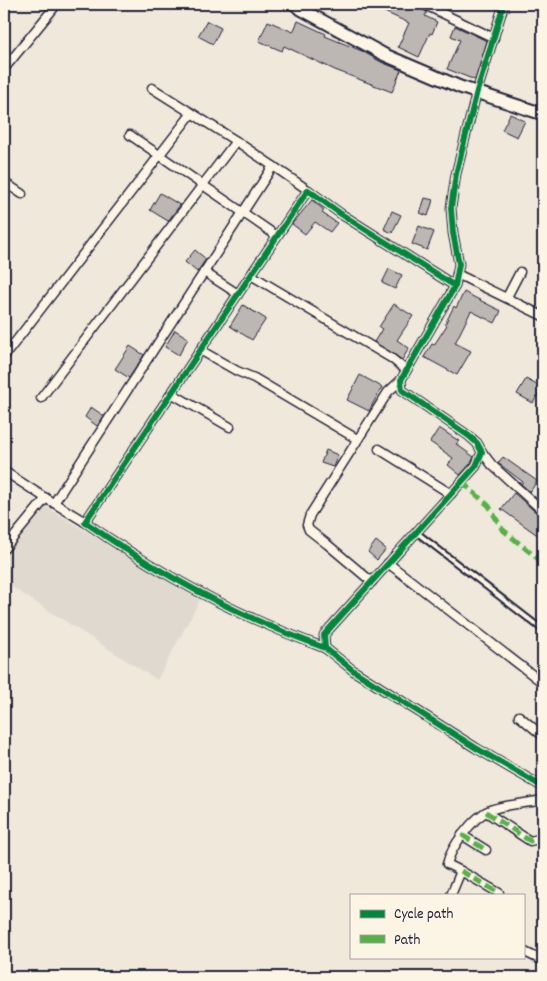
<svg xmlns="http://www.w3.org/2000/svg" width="547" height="981" font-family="Dekko,sans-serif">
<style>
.built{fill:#e0d9cf}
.building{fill:#bcb7b3;stroke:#22223b}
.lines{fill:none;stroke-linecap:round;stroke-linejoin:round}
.lane-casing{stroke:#22223b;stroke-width:8}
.street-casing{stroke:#22223b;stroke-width:11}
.secondary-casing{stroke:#22223b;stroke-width:15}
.lane{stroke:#fcf5e5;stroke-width:4}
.street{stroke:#fcf5e5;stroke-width:8}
.secondary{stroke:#fcf5e5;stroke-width:11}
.quiet{stroke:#55b146;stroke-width:5;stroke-dasharray:10 5;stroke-linecap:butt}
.cycleway-casing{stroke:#fcf5e5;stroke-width:9}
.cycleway{stroke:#00873e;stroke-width:6}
</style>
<rect width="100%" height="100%" fill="#efe8db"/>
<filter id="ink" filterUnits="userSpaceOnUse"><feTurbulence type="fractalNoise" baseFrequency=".02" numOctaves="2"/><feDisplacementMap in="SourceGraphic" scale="10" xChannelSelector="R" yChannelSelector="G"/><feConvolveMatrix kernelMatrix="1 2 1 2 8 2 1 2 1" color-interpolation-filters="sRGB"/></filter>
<g filter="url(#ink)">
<path class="built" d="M46 507 200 600 157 680 4 582V555Z"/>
<g class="building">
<path d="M383 4H417L419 8 427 12 425 16 437 22 432 34 430 33 419 57 398 47 409 23 380 10Z"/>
<path d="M207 21 221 28 213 44 198 36Z"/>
<path d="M268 21 293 32 298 21 326 34 325 36 362 51 381 62 401 70 392 92 335 70 284 46 282 51 259 41Z"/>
<path d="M455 26 487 41 475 80 447 69 460 40 451 36Z"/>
<path d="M510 114 525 121 517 137 502 130Z"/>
<path d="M160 193 180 205 168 221 150 210Z"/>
<path d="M425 198 433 200 428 216 420 213Z"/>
<path d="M312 200 324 210 322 213 337 223 330 232 315 222 305 234 292 224Z"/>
<path d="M392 211 401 215 392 233 384 229Z"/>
<path d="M419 226 434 232 427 250 412 244Z"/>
<path d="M195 250 206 259 197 272 185 262Z"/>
<path d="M389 269 402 275 395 289 382 283Z"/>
<path d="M464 292 501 311 495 323 471 311 455 343 471 351 457 375 424 357 432 344 434 345 447 325 445 324 454 306 456 308Z"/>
<path d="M394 304 413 316 397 340 409 348 402 360 374 342 382 329 379 327Z"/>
<path d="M243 305 266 319 252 340 230 326Z"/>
<path d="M175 330 188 338 179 355 165 347Z"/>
<path d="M130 346 144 355 129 378 115 369Z"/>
<path d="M360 375 382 387 369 411 347 400Z"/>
<path d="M526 379 542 388 533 403 517 394Z"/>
<path d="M91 407 104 416 97 426 85 417Z"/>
<path d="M439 428 459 441 456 444 474 457 471 463 460 475 448 465 453 458 430 442Z"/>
<path d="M326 450 338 455 333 467 321 463Z"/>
<path d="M503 457 537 481 530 492 521 484 523 482 498 463Z"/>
<path d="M514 493 539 515 543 516V539L501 509Z"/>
<path d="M376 541 386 549 377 560 368 552Z"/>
</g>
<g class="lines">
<defs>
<path id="lane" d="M416 532 543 630"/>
<g id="street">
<path d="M423 4 494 38"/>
<path d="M504 4 477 91 456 174 451 208 453 233 459 264 455 286 401 380 402 390 469 436 477 443 482 452 476 466 330 628 324 635 325 648 354 671 476 748 543 787"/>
<path d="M4 69 57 4"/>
<path d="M152 88 236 141"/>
<path d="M130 135 277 236"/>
<path d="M4 182 22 194"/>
<path d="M204 272 238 294"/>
<path d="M457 274 543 316"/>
<path d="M251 275 391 358 406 370"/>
<path d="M507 297 520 272"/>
<path d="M200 350 237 371 254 378 357 439"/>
<path d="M6 354 192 113"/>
<path d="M171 393 230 427"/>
<path d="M41 398 236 141 273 166"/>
<path d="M379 449 451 494"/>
<path d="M482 452 492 465 543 511"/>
<path d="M4 471 50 501"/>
<path d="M85 522 54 503 273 166 308 190"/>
<path d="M4 549 46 498"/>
<path d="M388 563 543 683"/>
<path d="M372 582 327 544 309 530 307 525 310 515 388 392 401 380"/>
<path d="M325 648C240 617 159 574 85 522L308 190 341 214 455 286"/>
<path d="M519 716 543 736"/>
<path d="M486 812 530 841 543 838"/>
<path d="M462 835 486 850"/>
<path d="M461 871 499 893"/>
<path d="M451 895 461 871 447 864C451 847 473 817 490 810 503 805 528 803 543 800"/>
<path d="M523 951 543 961"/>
</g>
<path id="secondary" d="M295 4 299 8 385 55 460 87 543 114"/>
</defs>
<use href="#lane" class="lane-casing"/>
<use href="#street" class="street-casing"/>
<use href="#secondary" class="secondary-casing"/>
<use href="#lane" class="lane"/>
<use href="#street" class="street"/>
<use href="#secondary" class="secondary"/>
<g class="quiet">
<path d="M462 482 489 506 502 529 543 563"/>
<path d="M486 812 530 841 543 838"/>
<path d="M462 835 486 850"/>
<path d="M461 871 499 893"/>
</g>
<defs>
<g id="cycleway">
<path d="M504 4 477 91 456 174 451 208 453 233 459 264 455 286 401 380 402 390 469 436 477 443 482 452 476 466 330 628 324 635 325 648 354 671 476 748 543 787"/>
<path d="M325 648C240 617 159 574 85 522L308 190 341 214 455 286"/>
</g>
</defs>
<use href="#cycleway" class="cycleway-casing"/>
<use href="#cycleway" class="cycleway"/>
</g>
</g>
<rect width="547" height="981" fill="none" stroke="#fcf5e5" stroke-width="20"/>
<rect x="10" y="10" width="527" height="961" fill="none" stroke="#22223b" stroke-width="2" filter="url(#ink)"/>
<rect x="350" y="894" width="175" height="65" fill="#fcf5e5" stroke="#a5a1a1"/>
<rect x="360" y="910" width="25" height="8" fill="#00873e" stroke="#a5a1a1"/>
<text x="394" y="918" font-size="15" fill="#22223b">Cycle path</text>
<rect x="360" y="935" width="25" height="8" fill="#55b146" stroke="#a5a1a1"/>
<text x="394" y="944" font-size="15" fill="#22223b">Path</text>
</svg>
